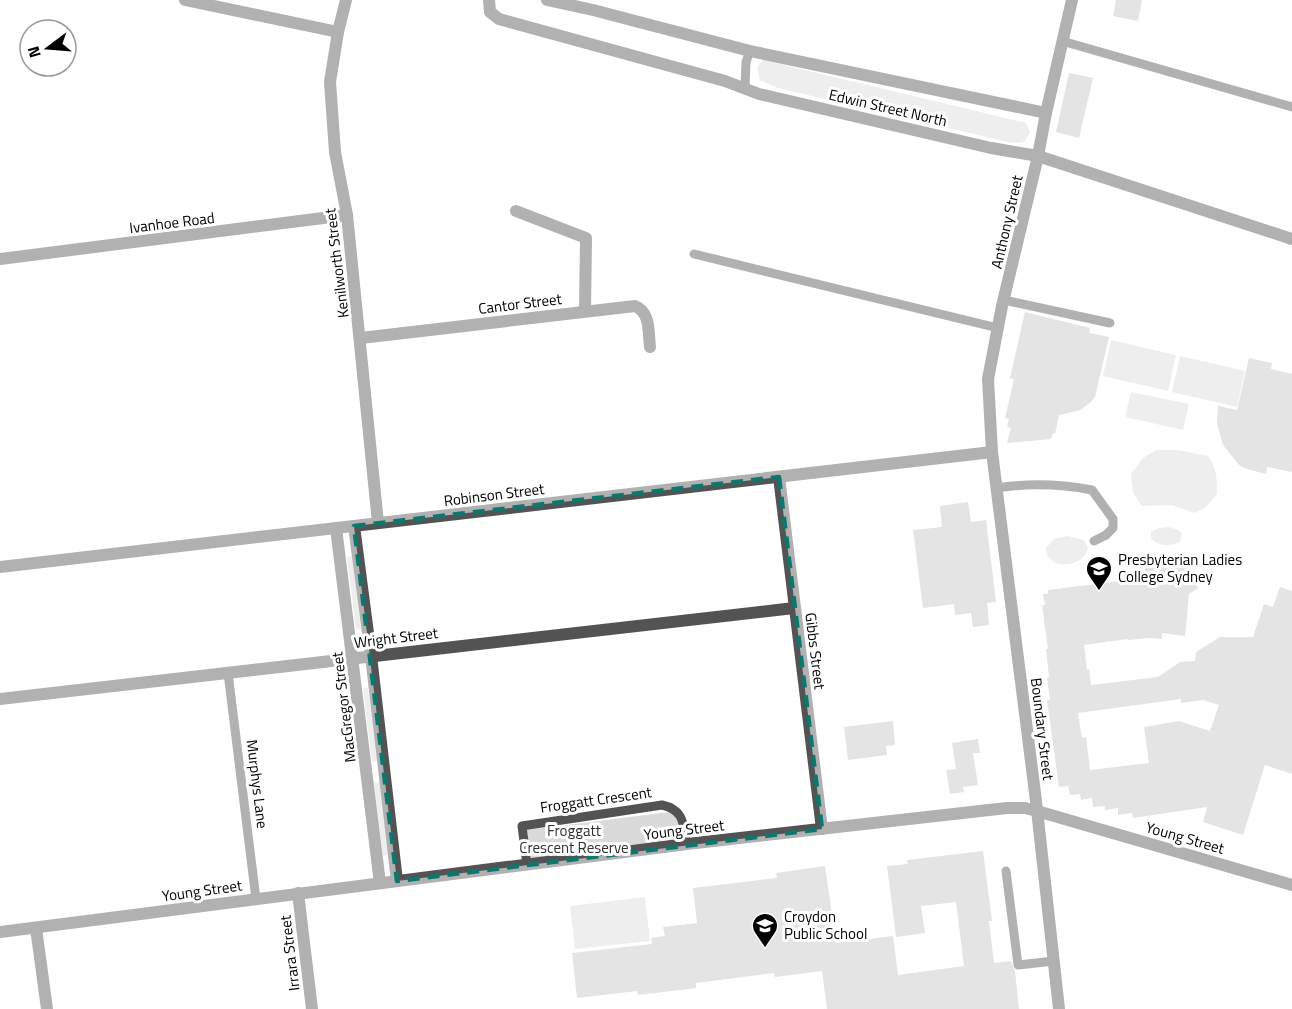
<svg xmlns="http://www.w3.org/2000/svg" width="1292" height="1009" font-family="'Titillium Web',sans-serif">
<style>
.green{fill:#dadada}
.building{fill:#c3c3c3;fill-rule:evenodd}
.lines{fill:none;stroke-linecap:round;stroke-linejoin:round}
.service{stroke:#535353;stroke-width:9}
.minor{stroke:#535353;stroke-width:12}
.marked{fill:none;stroke:#0f766e;stroke-width:4.5;stroke-dasharray:12 8;stroke-linejoin:round}
.labels{text-anchor:middle;stroke-width:6;stroke-linejoin:round;paint-order:stroke}
.street-label{font-size:15px;fill:#000;stroke:#fff}
.poi-label{font-size:15px;fill:#000;stroke:#fff;text-anchor:start}
.park-label{font-size:15px;fill:#313131;stroke:#fff}
</style>
<rect width="100%" height="100%" fill="#fff"/>
<g class="green">
<path d="M763 60 1026 123 1030 132 1024 142 1012 143 778 88 760 80 757 67Z"/>
<path d="M1111 340 1176 355 1168 391 1103 376Z"/>
<path d="M1180 356 1245 371 1237 407 1172 392Z"/>
<path d="M1131 392 1189 404 1183 430 1125 417Z"/>
<path d="M1156 450H1178L1208 456C1217 468 1217 480 1217 494L1205 508 1194 513 1172 505 1142 506 1133 493 1131 474 1143 458Z"/>
<path d="M1169 527 1178 530 1182 534 1180 542C1170 546 1158 547 1151 538V532L1159 528Z"/>
<path d="M1067 536 1084 540 1088 548C1084 568 1046 572 1046 548L1054 539Z"/>
<path d="M352 556 361 629 356 630 347 557Z"/>
<path d="M368 688 378 761 372 762 363 689Z"/>
<path d="M380 782 389 855 383 856 374 783Z"/>
<path d="M677 811 682 841 531 861 527 830Z"/>
<path d="M645 897 650 941 575 949 570 906Z"/>
</g>
<g class="building">
<path d="M1116 0H1142L1138 21 1113 16Z"/>
<path d="M1069 73 1093 78 1079 138 1056 132Z"/>
<path d="M1025 312 1090 328 1089 333 1109 337 1095 397 1091 402 1080 410 1059 415 1055 434 1053 433 1051 439 1007 443 1011 428 1007 427 1009 419 1005 418 1014 379 1010 378Z"/>
<path d="M1249 358 1272 363 1271 369 1292 374V472L1267 467 1266 474 1247 469 1239 465 1223 445 1217 423 1218 406 1237 410Z"/>
<path d="M968 502 971 522 986 520 996 602 987 603 989 625 973 627 971 613 955 615 954 604 923 608 913 530 942 527 940 506Z"/>
<path d="M1182 556 1189 564 1188 575 1198 588 1189 594 1185 636 1162 633V639L1149 638 1128 640 1127 639 1084 645 1087 670 1089 669 1091 685 1158 677 1180 662 1195 661 1196 652 1220 637H1253L1264 604 1273 607 1280 587 1292 591V774L1265 765 1243 835 1203 822 1207 807 1133 818 1132 813 1118 815V808L1105 810V806L1093 807 1092 798 1081 800 1080 794 1070 795 1068 786 1059 787 1047 700H1050L1047 678 1049 677 1046 649H1048L1042 605H1045L1043 594H1048V590L1144 578 1145 567 1150 565V558L1176 561ZM1181 699V703L1203 700 1219 705 1210 731 1179 721 1144 727 1149 763 1090 770 1086 737 1082 738 1078 713Z"/>
<path d="M893 721 895 745 886 746 887 755 848 760 844 727Z"/>
<path d="M978 739 980 753H973L978 785 963 787 964 792 950 794 946 770 956 769 952 743Z"/>
<path d="M983 851 992 921H989L994 963 1011 961 1015 971 1019 1009H827L822 971 775 977 774 973 696 983V988L672 991 638 995 637 991 577 998 572 953 652 944 651 938 665 936 663 927 697 923 693 888 777 878 776 873 825 866 836 943 893 936 898 975 964 966 956 902 921 906 925 933 896 937 887 866 908 864 907 860Z"/>
</g>
<g class="lines">
<g class="service">
<path d="M1062 41 1292 107"/>
<path d="M745 88 746 62 750 51"/>
<path d="M694 254 998 328"/>
<path d="M1004 300 1110 323"/>
<path d="M997 488C1029 483 1060 484 1092 490L1113 519V528L1106 535 1094 541"/>
<path d="M228 673 256 899"/>
<path d="M527 865 522 826 662 805C685 810 683 825 687 844"/>
<path d="M1006 871 1018 965 1054 961"/>
</g>
<g class="minor">
<path d="M185 0 338 32"/>
<path d="M346 0 338 32 330 82 335 152 347 215 378 523"/>
<path d="M489 0 490 12 499 19 725 81 759 94 991 148 1038 156 1292 239"/>
<path d="M547 0 593 10 750 51 1046 113"/>
<path d="M516 211 586 238 585 311"/>
<path d="M0 259 347 215"/>
<path d="M361 338 635 306C651 313 648 332 650 347"/>
<path d="M779 477 822 829"/>
<path d="M354 526 371 656 397 881"/>
<path d="M336 528 380 883"/>
<path d="M0 567 992 452"/>
<path d="M0 699 794 608"/>
<path d="M298 893 312 1009"/>
<path d="M36 928 47 1009"/>
<path d="M0 932 687 844 1007 808H1025L1037 811 1292 885"/>
<path d="M1059 1009 1036 801 992 452 988 379 1002 306 1038 156 1046 113 1072 0"/>
</g>
</g>
<path d="M0 0H1292V1009H0ZM779 477 822 829 397 881 354 526Z" fill="#fff" fill-opacity=".55" fill-rule="evenodd"/>
<path class="marked" d="M779 477 822 829 397 881 354 526Z"/>
<defs>
<symbol id="school-pin" viewBox="-11 -11 22 30"><path d="M0 17L-7.5 6A9.5 9.5 0 1 1 7.5 6Z" fill="#000" stroke="#fff"/><path d="M0-5L7-2L0 1L-7-2ZM-4 1L0 2.5L4 1V4Q0 6-4 4Z" fill="#fff"/></symbol>
</defs>
<g fill-rule="evenodd">
<use href="#school-pin" x="1084" y="554" width="30" height="40"/>
<use href="#school-pin" x="750" y="911" width="30" height="40"/>
</g>
<g class="labels">
<g class="street-label">
<text transform="translate(888 108) rotate(13)" y="5">Edwin Street North</text>
<text transform="translate(1007 222) rotate(-77)" y="5">Anthony Street</text>
<text transform="translate(172 223) rotate(-7)" y="5">Ivanhoe Road</text>
<text transform="translate(337 263) rotate(-97)" y="5">Kenilworth Street</text>
<text transform="translate(520 304) rotate(-7)" y="5">Cantor Street</text>
<text transform="translate(494 495) rotate(-7)" y="5">Robinson Street</text>
<text transform="translate(396 638) rotate(-7)" y="5">Wright Street</text>
<text transform="translate(815 651) rotate(83)" y="5">Gibbs Street</text>
<text transform="translate(344 707) rotate(-97)" y="5">MacGregor Street</text>
<text transform="translate(1042 729) rotate(83)" y="5">Boundary Street</text>
<text transform="translate(257 784) rotate(83)" y="5">Murphys Lane</text>
<text transform="translate(596 800) rotate(-8)" y="5">Froggatt Crescent</text>
<text transform="translate(684 830) rotate(-7)" y="5">Young Street</text>
<text transform="translate(1185 838) rotate(16)" y="5">Young Street</text>
<text transform="translate(202 891) rotate(-8)" y="5">Young Street</text>
<text transform="translate(290 953) rotate(-97)" y="5">Irrara Street</text>
</g>
<g class="poi-label">
<text x="1118" y="565">Presbyterian Ladies<tspan x="1118" dy="17">College Sydney</tspan></text>
<text x="784" y="922">Croydon<tspan x="784" dy="17">Public School</tspan></text>
</g>
<g class="park-label">
<text x="574" y="836">Froggatt<tspan x="574" dy="17">Crescent Reserve</tspan></text>
</g>
</g>
<g transform="translate(48 48) rotate(254)"><circle r="28" fill="#ffffff" stroke="#999999" stroke-width="1.5"/>
<path d="M0-4.5L10 22L0 15L-10 22Z" fill="#000000"/>
<text y="-9" font-size="16" font-weight="bold" text-anchor="middle" fill="#000000">N</text>
</g>
</svg>
